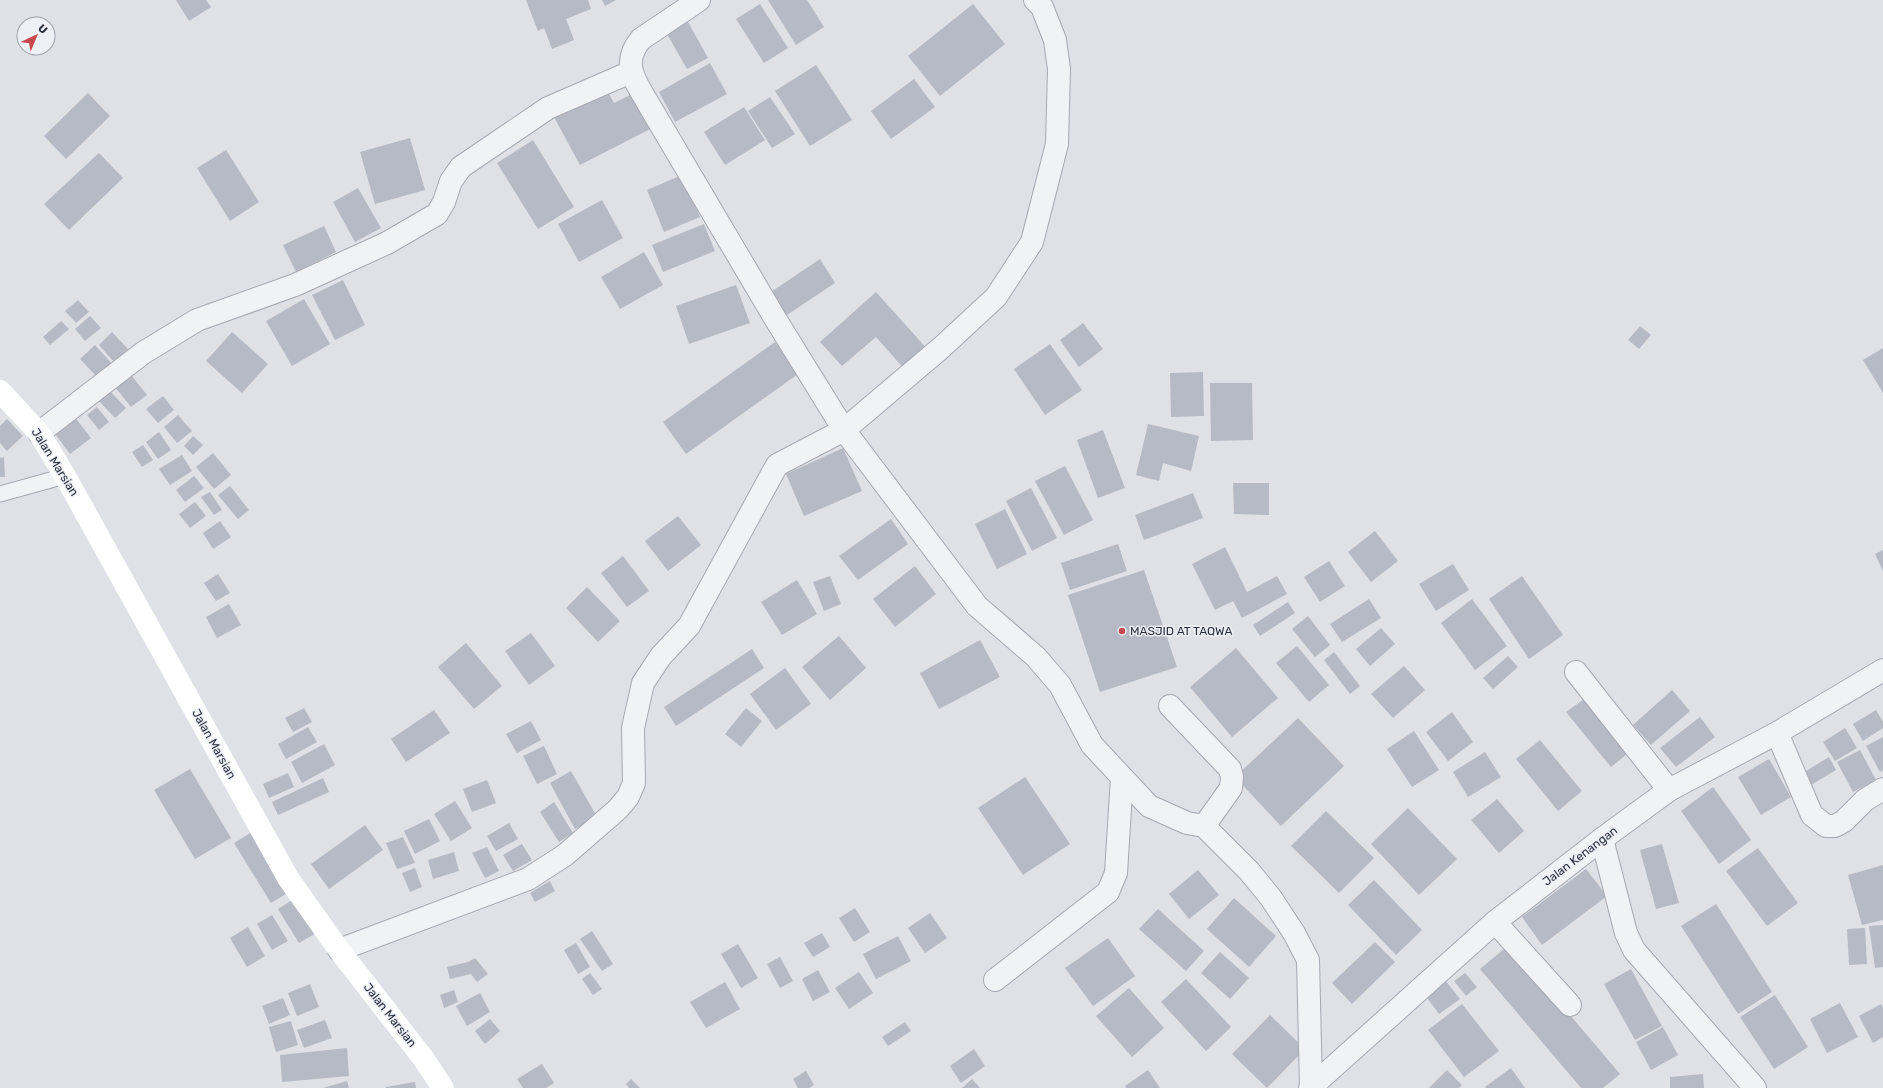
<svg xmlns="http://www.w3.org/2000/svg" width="1883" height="1088" font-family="Rubik,sans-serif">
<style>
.building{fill:#b6bac4}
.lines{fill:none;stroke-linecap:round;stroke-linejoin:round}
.lane-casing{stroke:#a5a8b1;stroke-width:17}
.street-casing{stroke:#a5a8b1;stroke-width:24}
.lane{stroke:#f1f2f6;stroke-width:15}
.street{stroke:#f1f2f6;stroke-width:22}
.secondary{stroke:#fff;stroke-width:22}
.poi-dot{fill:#c64a4f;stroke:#eef0f5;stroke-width:1.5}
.labels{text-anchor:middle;stroke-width:3;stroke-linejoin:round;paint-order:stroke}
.street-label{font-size:12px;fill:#292e3d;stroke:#eef0f5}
.poi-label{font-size:12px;fill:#292e3d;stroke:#eef0f5;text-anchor:start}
</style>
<rect width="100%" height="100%" fill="#dfe1e7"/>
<g class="building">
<path d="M176 0H206L211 7 189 21Z"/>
<path d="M526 0H588L591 9 566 19 574 40 552 49 544 28 538 31Z"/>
<path d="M602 0H616L605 6Z"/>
<path d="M768 0H807L824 27 796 45Z"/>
<path d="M760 4 788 48 764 63 736 19Z"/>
<path d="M973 4 1005 44 940 96 908 56Z"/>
<path d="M688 22 708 58 687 69 667 34Z"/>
<path d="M710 63 727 94 675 122 659 92Z"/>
<path d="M816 65 852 120 810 146 775 91Z"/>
<path d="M914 79 935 107 891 139 871 111Z"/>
<path d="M607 90 614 103 634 93 652 128 580 165 554 117Z"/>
<path d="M88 93 110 116 66 159 44 136Z"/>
<path d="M770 97 795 134 772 148 748 111Z"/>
<path d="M744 107 765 140 725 165 704 132Z"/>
<path d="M410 138 425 190 375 204 360 152Z"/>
<path d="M533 140 574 207 538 229 497 163Z"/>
<path d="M226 150 259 202 230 221 197 168Z"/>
<path d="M99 153 123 178 69 230 44 204Z"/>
<path d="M682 175 700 217 664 232 647 190Z"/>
<path d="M358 188 381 228 355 242 333 202Z"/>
<path d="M602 200 623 238 579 262 558 224Z"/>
<path d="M704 224 715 251 663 272 652 245Z"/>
<path d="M324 226 336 252 296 272 283 245Z"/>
<path d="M644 252 663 285 620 309 601 277Z"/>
<path d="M820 259 835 283 784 317 768 294Z"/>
<path d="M343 280 365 325 335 340 312 295Z"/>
<path d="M736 285 750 323 689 344 676 306Z"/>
<path d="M876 292 929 351 907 372 876 337 842 366 820 342Z"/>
<path d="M304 299 330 344 292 366 266 321Z"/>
<path d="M78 300 89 312 76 323 65 311Z"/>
<path d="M90 316 101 328 85 341 75 329Z"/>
<path d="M61 321 69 329 50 345 43 337Z"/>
<path d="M1083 323 1103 349 1079 367 1060 340Z"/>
<path d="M1640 326 1651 335 1639 349 1628 340Z"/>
<path d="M112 332 128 349 114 362 99 345Z"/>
<path d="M232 332 268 364 242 393 206 361Z"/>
<path d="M775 342 798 374 686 454 663 422Z"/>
<path d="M1050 344 1082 390 1045 415 1014 369Z"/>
<path d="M95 345 113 365 98 378 80 359Z"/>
<path d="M1883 348V393L1863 360Z"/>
<path d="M1203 372 1204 416 1171 417 1170 373Z"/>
<path d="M131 375 147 395 131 407 115 387Z"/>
<path d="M1210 383H1252L1253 440 1211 441Z"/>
<path d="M110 391 126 408 115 418 99 401Z"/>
<path d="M163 396 174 410 158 423 146 409Z"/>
<path d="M97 407 109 422 99 430 87 415Z"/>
<path d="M70 411 91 438 70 454 50 427Z"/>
<path d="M178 415 192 431 177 443 164 427Z"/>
<path d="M7 419 23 436 7 451 0 443V426Z"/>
<path d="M1148 424 1199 436 1191 471 1163 463 1159 481 1136 475Z"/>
<path d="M1103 430 1125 488 1098 498 1077 440Z"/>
<path d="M159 432 171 450 158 459 146 442Z"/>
<path d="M193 436 203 445 193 455 184 446Z"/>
<path d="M143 445 153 460 142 467 132 452Z"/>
<path d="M843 448 862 491 804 516 786 474Z"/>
<path d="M213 453 231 475 214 489 196 467Z"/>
<path d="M182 455 192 471 170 485 159 469Z"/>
<path d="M4 457 5 477H0V458Z"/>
<path d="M1065 466 1093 520 1064 535 1035 481Z"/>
<path d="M194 476 204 488 185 502 176 490Z"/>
<path d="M1233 483H1269V515L1234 514Z"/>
<path d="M230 486 249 510 238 519 218 495Z"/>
<path d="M1031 488 1057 538 1032 551 1006 501Z"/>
<path d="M210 492 222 510 214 515 201 497Z"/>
<path d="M1193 493 1203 518 1144 540 1135 515Z"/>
<path d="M195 502 206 516 190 528 179 514Z"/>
<path d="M1005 509 1027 554 997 569 975 524Z"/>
<path d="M678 516 701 545 668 571 645 541Z"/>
<path d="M891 519 908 544 858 580 839 556Z"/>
<path d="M220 521 231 537 213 549 203 533Z"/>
<path d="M1375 531 1398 561 1371 582 1348 552Z"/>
<path d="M1118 544 1127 571 1070 590 1061 563Z"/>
<path d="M1225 547 1247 592 1277 576 1287 594 1242 618 1233 601 1215 610 1192 564Z"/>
<path d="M1883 550V571L1875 554Z"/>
<path d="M623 556 649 591 627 607 601 573Z"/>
<path d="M1329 561 1345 586 1320 602 1304 577Z"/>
<path d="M1453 564 1469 590 1436 611 1419 584Z"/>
<path d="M915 566 936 594 895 627 873 599Z"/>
<path d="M1144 570 1177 667 1100 692 1068 595Z"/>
<path d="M218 574 230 593 216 601 204 583Z"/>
<path d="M830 576 841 604 824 611 813 582Z"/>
<path d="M1522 576 1563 635 1529 659 1489 599Z"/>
<path d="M797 580 817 614 782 635 761 602Z"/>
<path d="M587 587 620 621 598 642 566 608Z"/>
<path d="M1369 599 1381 618 1342 642 1330 624Z"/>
<path d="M1472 599 1507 646 1475 670 1441 623Z"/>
<path d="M1288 602 1295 613 1260 636 1253 625Z"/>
<path d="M229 604 241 625 217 638 206 617Z"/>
<path d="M1308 616 1330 645 1315 657 1292 629Z"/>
<path d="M1381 628 1395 644 1370 666 1356 649Z"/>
<path d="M531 633 555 666 529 685 505 651Z"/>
<path d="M839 636 866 668 830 700 802 667Z"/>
<path d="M980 640 1000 677 939 709 920 673Z"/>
<path d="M466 643 502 686 474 709 438 667Z"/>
<path d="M1297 646 1329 685 1309 702 1276 663Z"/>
<path d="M1236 648 1278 698 1232 737 1190 687Z"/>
<path d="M752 649 764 668 676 726 664 707Z"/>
<path d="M1334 652 1360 686 1350 694 1324 660Z"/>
<path d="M1508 656 1518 667 1493 689 1483 678Z"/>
<path d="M1404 666 1425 690 1393 718 1371 694Z"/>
<path d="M785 668 811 704 776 730 750 694Z"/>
<path d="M1672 690 1690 711 1651 745 1633 725Z"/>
<path d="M1587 697 1631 751 1611 767 1566 712Z"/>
<path d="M304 708 312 722 293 732 285 718Z"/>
<path d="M746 708 762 721 741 747 725 734Z"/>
<path d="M434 710 450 733 406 762 391 739Z"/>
<path d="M1876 710 1883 722V728L1863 741 1853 724Z"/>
<path d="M1452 712 1473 742 1448 761 1426 732Z"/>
<path d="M1700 717 1715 737 1676 767 1660 748Z"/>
<path d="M1298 718 1344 766 1281 826 1235 777Z"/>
<path d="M531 721 541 740 517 753 506 734Z"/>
<path d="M308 727 317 742 286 759 278 744Z"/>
<path d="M1845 728 1857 748 1835 761 1823 742Z"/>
<path d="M1414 731 1439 770 1412 787 1387 749Z"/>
<path d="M1883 737V770L1880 772 1866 746Z"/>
<path d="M1540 740 1582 791 1558 811 1516 759Z"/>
<path d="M324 744 335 765 302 783 291 762Z"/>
<path d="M544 746 557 774 537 784 523 756Z"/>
<path d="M1860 750 1876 780 1853 792 1837 762Z"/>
<path d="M1485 752 1501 777 1468 797 1453 772Z"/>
<path d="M1829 757 1836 770 1806 788 1798 776Z"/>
<path d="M1769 759 1791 797 1761 815 1738 777Z"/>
<path d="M190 769 231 838 195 859 154 790Z"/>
<path d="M571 771 597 817 575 829 550 783Z"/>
<path d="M288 773 294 787 269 798 263 784Z"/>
<path d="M1025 777 1070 844 1023 875 978 808Z"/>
<path d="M323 778 329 792 278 815 272 802Z"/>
<path d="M487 780 496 803 472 812 463 789Z"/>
<path d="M1713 787 1751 840 1719 864 1681 811Z"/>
<path d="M1497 799 1524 831 1499 853 1471 820Z"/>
<path d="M455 801 472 828 451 841 434 814Z"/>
<path d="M554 802 573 833 559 842 540 812Z"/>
<path d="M1408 808 1457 859 1419 895 1371 844Z"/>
<path d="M1326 811 1374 858 1339 893 1291 846Z"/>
<path d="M429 819 440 841 415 854 404 831Z"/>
<path d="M509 823 518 839 496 851 487 836Z"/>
<path d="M365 825 383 850 329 889 311 864Z"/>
<path d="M252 832 289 892 271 903 234 843Z"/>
<path d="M403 837 415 863 397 869 386 843Z"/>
<path d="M522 844 532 860 513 871 503 855Z"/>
<path d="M1662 844 1679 903 1656 909 1640 850Z"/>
<path d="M487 847 499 871 485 878 472 853Z"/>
<path d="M1758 848 1798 903 1767 926 1726 871Z"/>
<path d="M454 852 459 871 433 879 428 860Z"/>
<path d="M1883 865V920L1862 925 1848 875Z"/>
<path d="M415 868 422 887 410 892 402 873Z"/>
<path d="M1586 869 1607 896 1542 945 1522 917Z"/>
<path d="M1198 870 1219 895 1189 919 1169 894Z"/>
<path d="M1374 880 1422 930 1396 955 1348 905Z"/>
<path d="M550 881 555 891 535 902 530 893Z"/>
<path d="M297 897 318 932 299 943 278 909Z"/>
<path d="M1234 898 1276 936 1249 967 1207 929Z"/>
<path d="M1716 904 1772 992 1738 1014 1681 926Z"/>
<path d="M855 908 870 932 854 942 839 918Z"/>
<path d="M1158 909 1204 951 1186 971 1139 929Z"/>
<path d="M930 913 947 938 925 953 908 928Z"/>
<path d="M272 915 288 941 272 950 257 924Z"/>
<path d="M1883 925V967L1875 968 1869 926Z"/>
<path d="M248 927 265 956 247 967 230 938Z"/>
<path d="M1865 928 1867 964 1849 965 1847 929Z"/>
<path d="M592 931 613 964 602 971 580 939Z"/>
<path d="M822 933 830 947 813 957 804 943Z"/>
<path d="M898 936 911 961 876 979 863 954Z"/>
<path d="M1108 938 1135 976 1093 1006 1065 968Z"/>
<path d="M1375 942 1395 962 1352 1004 1332 983Z"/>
<path d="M576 943 590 967 578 974 564 950Z"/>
<path d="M738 944 758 978 741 988 721 954Z"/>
<path d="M1510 944 1620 1074 1603 1088H1581L1480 969Z"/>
<path d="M1220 952 1249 978 1230 999 1201 973Z"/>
<path d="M780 957 793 981 780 988 767 964Z"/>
<path d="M475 958 488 974 477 982 471 974 450 979 447 967 468 962Z"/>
<path d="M1631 969 1662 1026 1635 1040 1604 984Z"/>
<path d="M818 970 830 992 813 1001 802 979Z"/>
<path d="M859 972 873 993 849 1009 835 988Z"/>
<path d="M590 973 602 989 593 995 582 979Z"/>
<path d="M1465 973 1477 987 1466 996 1454 981Z"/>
<path d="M1186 979 1231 1027 1206 1051 1161 1002Z"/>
<path d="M1445 980 1460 999 1439 1014 1425 995Z"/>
<path d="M725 982 740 1009 706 1028 690 1002Z"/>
<path d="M310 984 319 1007 297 1016 288 993Z"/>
<path d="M1129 988 1164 1028 1132 1057 1096 1016Z"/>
<path d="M454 990 458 1002 444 1008 440 995Z"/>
<path d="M480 993 490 1012 467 1026 456 1006Z"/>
<path d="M1775 995 1808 1047 1774 1069 1740 1017Z"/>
<path d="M283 998 290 1015 269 1024 262 1006Z"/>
<path d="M1840 1003 1858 1037 1827 1053 1810 1019Z"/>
<path d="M1462 1004 1499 1051 1464 1077 1428 1030Z"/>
<path d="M1881 1004 1883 1008V1037L1873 1043 1859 1016Z"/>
<path d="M1270 1015 1305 1049 1267 1088 1232 1054Z"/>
<path d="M490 1019 500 1031 485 1044 475 1031Z"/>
<path d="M325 1020 332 1038 304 1048 297 1030Z"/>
<path d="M291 1021 298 1045 276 1052 269 1027Z"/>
<path d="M905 1022 911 1031 888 1046 882 1037Z"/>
<path d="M1663 1027 1678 1055 1651 1070 1636 1042Z"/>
<path d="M347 1048 349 1076 282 1082 280 1055Z"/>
<path d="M974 1049 985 1066 961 1083 950 1066Z"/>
<path d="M542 1064 554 1083 546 1088H523L517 1079Z"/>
<path d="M1511 1068 1525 1088H1486L1485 1087Z"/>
<path d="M1148 1070 1160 1088H1126L1125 1086Z"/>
<path d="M1447 1070 1462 1085 1459 1088H1429Z"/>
<path d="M806 1071 814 1085 809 1088H798L793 1079Z"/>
<path d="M1703 1074 1704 1088H1670V1077Z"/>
<path d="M631 1079 640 1088H629L626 1084Z"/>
<path d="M972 1079 980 1088H962Z"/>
<path d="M347 1081 349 1088H323Z"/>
<path d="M415 1082 416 1088H386V1087Z"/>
</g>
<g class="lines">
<defs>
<path id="lane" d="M0 494 65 476"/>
<g id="street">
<path d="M699 0 641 39C620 64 636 82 649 105L776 320 844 430 977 606 1036 657 1060 685 1092 745 1149 806 1187 823 1204 826 1249 871 1271 898 1294 933 1308 960 1311 1087"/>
<path d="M39 433 143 353 197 320 295 285 387 243 437 214 444 202 451 181 461 167 548 108 631 72"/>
<path d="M1576 672 1669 790"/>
<path d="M1170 706 1230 769 1232 777 1231 788 1204 826"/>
<path d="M1777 733 1812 815 1826 826H1835L1844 821 1865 800 1883 789"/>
<path d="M1602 839 1626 933 1634 950 1755 1088"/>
<path d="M1495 922 1570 1005"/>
<path d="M339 950 528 879 565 855 618 809 628 797 634 783 633 728 643 683 661 656 689 626 777 465 844 430 942 347 996 297 1032 242 1057 144 1059 69 1055 40 1042 7 1035 0"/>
<path d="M995 980 1108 892 1116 873 1122 777"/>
<path d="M1310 1088 1495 922 1602 839 1669 790 1777 733 1883 670"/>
</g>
</defs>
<use href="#lane" class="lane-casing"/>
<use href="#street" class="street-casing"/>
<use href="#lane" class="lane"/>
<use href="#street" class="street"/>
<path class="secondary" d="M0 391 39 433 65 476 288 878 339 950 423 1058 443 1088"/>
</g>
<circle class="poi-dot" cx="1122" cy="631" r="4"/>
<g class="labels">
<g class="street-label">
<text transform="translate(55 462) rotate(58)" y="4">Jalan Marsian</text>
<text transform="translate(214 744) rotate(61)" y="4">Jalan Marsian</text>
<text transform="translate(1580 856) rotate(-37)" y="4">Jalan Kenangan</text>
<text transform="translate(390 1015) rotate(52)" y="4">Jalan Marsian</text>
</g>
<g class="poi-label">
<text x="1130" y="635">MASJID AT TAQWA</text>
</g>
</g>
<g transform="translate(36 36) rotate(44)"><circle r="19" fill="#eef0f5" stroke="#9fa2ab"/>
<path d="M0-3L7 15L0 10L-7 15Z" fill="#c64a4f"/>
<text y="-6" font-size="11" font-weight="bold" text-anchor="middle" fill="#292e3d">U</text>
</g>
</svg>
